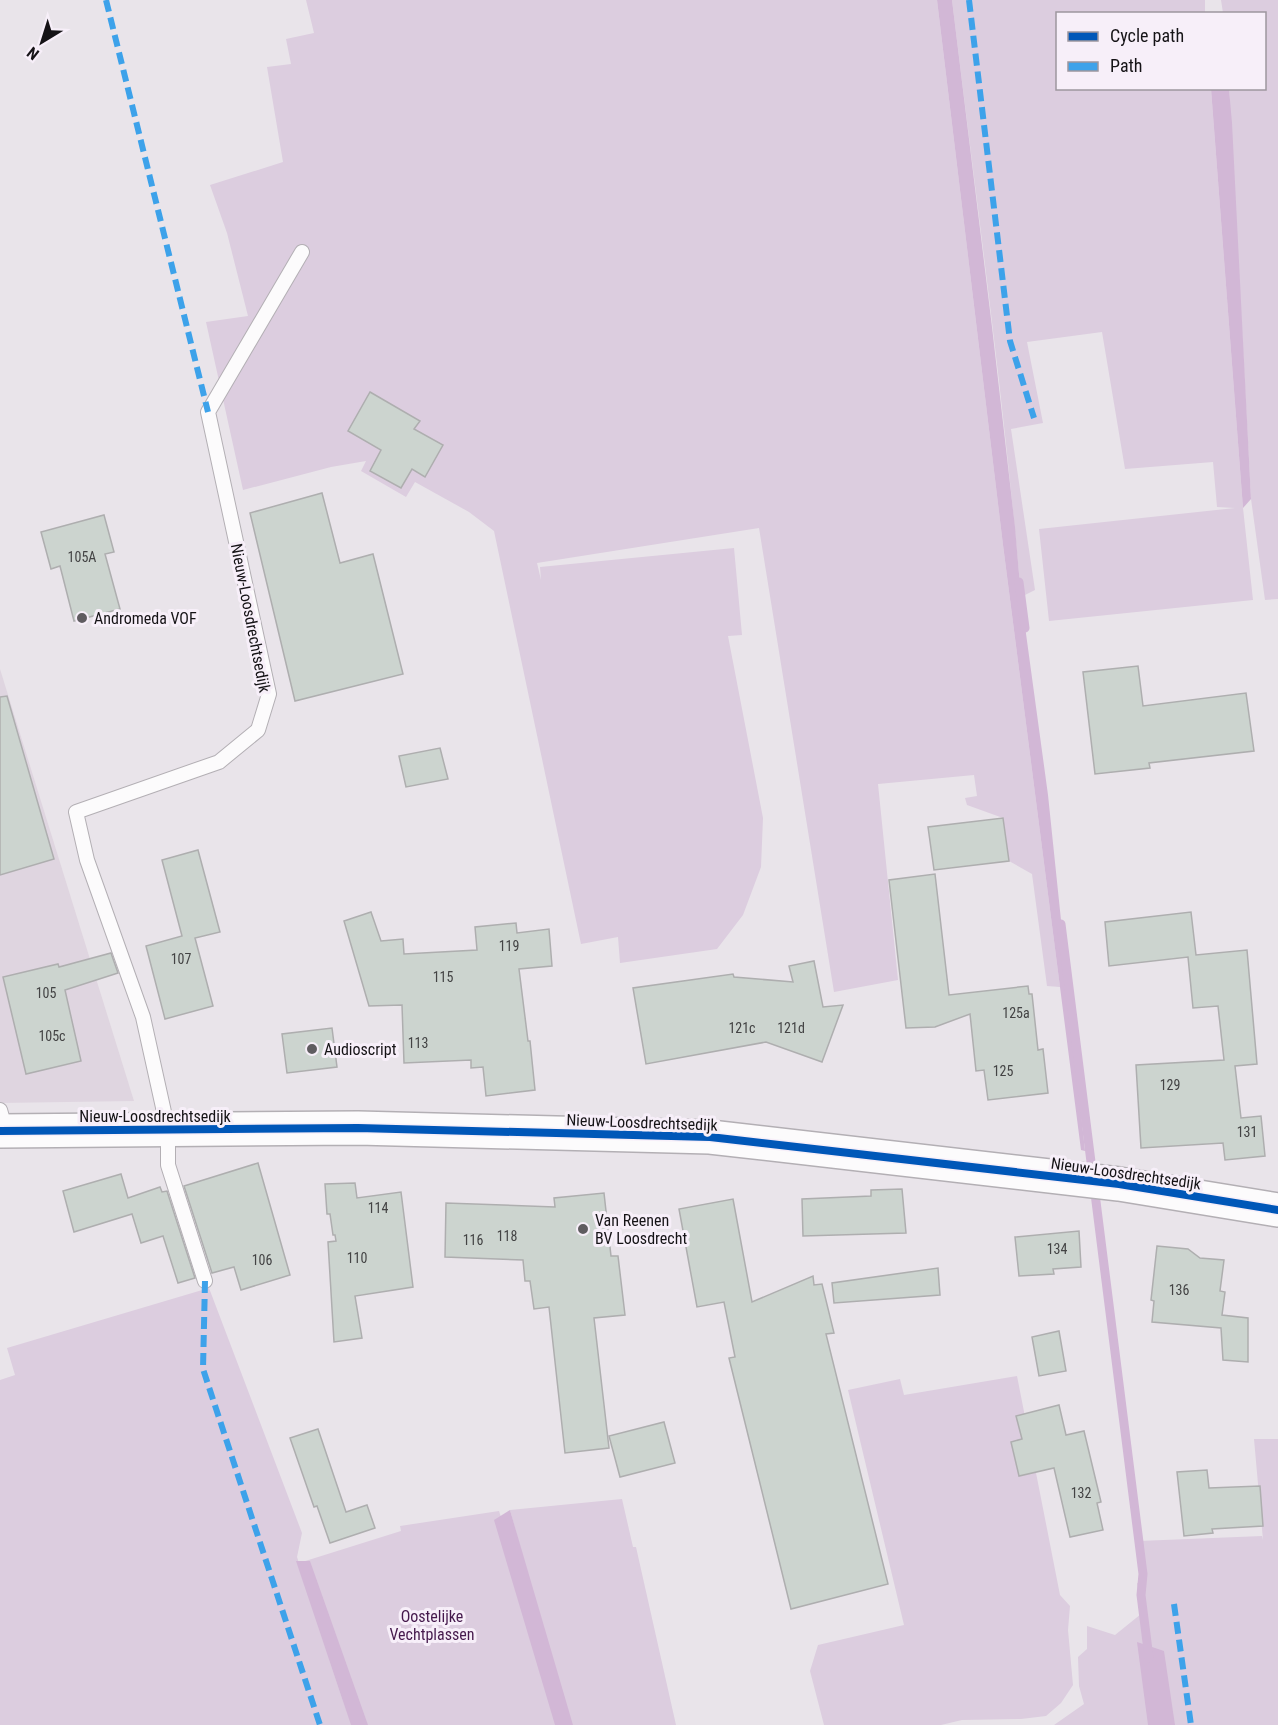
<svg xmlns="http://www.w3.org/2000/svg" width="1278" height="1725" font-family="'Roboto Condensed',sans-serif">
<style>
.built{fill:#dfd5e0}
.green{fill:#dccddf}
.water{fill:#d2b7d6}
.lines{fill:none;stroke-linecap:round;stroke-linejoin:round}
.stream{stroke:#d2b7d6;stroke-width:9}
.building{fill:#ccd4cf;stroke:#aeaeaf;stroke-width:1.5}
.service-casing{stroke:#b3afb4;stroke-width:16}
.tertiary-casing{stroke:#b3afb4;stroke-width:36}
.service{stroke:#fcfbfc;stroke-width:14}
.tertiary{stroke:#fcfbfc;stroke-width:33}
.quiet{stroke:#3da2ea;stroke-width:6;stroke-dasharray:12 6;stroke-linecap:butt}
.cycleway-casing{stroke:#f7eff9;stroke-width:11}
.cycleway{stroke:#0057b8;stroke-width:8}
.poi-dot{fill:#5f5c60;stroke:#f7eff9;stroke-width:2}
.labels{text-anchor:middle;stroke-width:6;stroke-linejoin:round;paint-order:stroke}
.number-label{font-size:14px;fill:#434344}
.poi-label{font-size:16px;fill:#151316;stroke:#f7eff9;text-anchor:start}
.street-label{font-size:16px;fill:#151316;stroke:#f7eff9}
.park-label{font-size:16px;fill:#45194c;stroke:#f7eff9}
</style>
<rect width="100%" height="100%" fill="#e9e4ea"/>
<path class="built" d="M0 669 134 1101 0 1103Z"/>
<g class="green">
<path d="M306 0H937L1003 545 1060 987 1047 986 1032 874 1009 861 1003 818 967 805 965 798 977 796 974 775 878 784 898 980 834 992 759 528 537 563 541 580 540 567 734 548 742 635 728 636 763 818 761 867 743 915 717 949 620 963 618 937 581 944 494 531 469 512 415 482 406 497 361 471 366 461 331 467 243 490 206 322 248 316 227 233 210 185 283 162 267 67 291 64 286 39 314 33Z"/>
<path d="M952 0H1205V13L1058 14V88L1211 89 1243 508 1253 600 1049 621 1039 529 1235 508 1217 507 1213 462 1125 469 1102 332 1027 342 1043 423 1011 429 1035 590 1021 597C1004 397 976 199 952 0Z"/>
<path d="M1221 0H1278V599L1265 600 1251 499 1229 89 1264 88V14L1223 13Z"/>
<path d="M209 1288 302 1533 297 1557 299 1563 401 1531 400 1526 499 1511 520 1577 528 1575 510 1510 622 1499 633 1547H636L676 1725H0V1380L15 1375 7 1348Z"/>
<path d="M1017 1376 1060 1595 1070 1606 1068 1630 1073 1685 1061 1703 1046 1716 1021 1719 962 1720 941 1725H824L810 1671 818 1645 904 1625 848 1390 900 1379 904 1395Z"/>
<path d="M1254 1439H1278V1725H1054L1084 1704 1079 1686 1078 1657 1087 1649V1626L1115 1635 1141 1614 1137 1583 1145 1582 1139 1541 1262 1536 1263 1540Z"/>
</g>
<g class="water">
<path d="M937 0H952L992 327 1015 527 1021 597 1048 795 1085 1151 1081 1150 1003 545Z"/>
<path d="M1211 89H1229L1232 123 1251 499 1243 508Z"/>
<path d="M510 1510 573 1725H555L494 1520Z"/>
<path d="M296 1561H310L368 1725H351Z"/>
<path d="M1137 1642 1164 1651 1175 1725H1148Z"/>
</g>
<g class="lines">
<g class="stream">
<path d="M1019 582 1025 628"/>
<path d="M1061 924 1143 1574 1141 1595 1149 1658"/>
</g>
</g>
<g class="building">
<path d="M370 392 420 421 414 429 443 445 425 477 412 469 401 488 370 471 381 450 348 431Z"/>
<path d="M322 493 340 563 373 554 403 674 295 701 250 513Z"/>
<path d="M104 515 114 552 105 554 120 609 74 621 60 566 51 569 41 532Z"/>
<path d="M1138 666 1143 706 1246 693 1254 751 1149 763 1150 768 1095 774 1083 672Z"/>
<path d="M7 696 54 859 0 875V697Z"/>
<path d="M440 748 448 779 406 787 399 756Z"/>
<path d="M1003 818 1009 861 934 870 928 827Z"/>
<path d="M198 850 220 932 195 938 213 1006 165 1019 146 946 182 936 162 860Z"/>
<path d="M935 874 949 995 1028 986 1029 994H1032L1038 1050 1043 1049 1048 1093 988 1100 984 1070 976 1071 970 1014 935 1027 906 1028 889 880Z"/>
<path d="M371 912 381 941 403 939 404 954 477 950 475 927 516 923 517 933 549 929 552 966 519 969 528 1041H530L535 1090 486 1096 483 1067 471 1068V1060L404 1063 402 1005 369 1006 344 921Z"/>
<path d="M1191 912 1196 955 1247 950 1257 1064 1235 1066 1241 1118 1261 1116 1265 1156 1225 1160 1223 1143 1141 1148 1136 1065 1224 1060 1218 1006 1193 1008 1188 957 1109 966 1105 922Z"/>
<path d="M111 953 118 973 65 990 81 1061 26 1074 3 977 58 964 59 967Z"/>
<path d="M814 961 823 1007 843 1005 822 1062 766 1042 646 1064 633 988 733 974 734 977 793 982 789 966Z"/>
<path d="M332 1028 337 1067 287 1073 282 1034Z"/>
<path d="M258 1163 290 1275 241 1290 234 1267 212 1273 184 1186Z"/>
<path d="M121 1174 128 1198 160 1187 162 1192 167 1191 195 1278 178 1283 163 1236 141 1243 132 1214 74 1232 63 1191Z"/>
<path d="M355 1183 357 1198 401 1192 413 1287 355 1296 362 1338 334 1342 328 1242 336 1241 335 1235H333L330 1214H327L325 1184Z"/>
<path d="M902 1189 906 1233 803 1236 802 1199 871 1196V1190Z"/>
<path d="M604 1193 611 1256H618L625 1315 594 1318 609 1448 565 1453 549 1307 534 1309 530 1281H525L523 1260 445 1257 446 1203 555 1207 554 1198Z"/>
<path d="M733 1199 752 1302 813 1276 814 1285 822 1284 834 1333 826 1334 888 1584 791 1609 729 1358 735 1357 724 1302 697 1307 679 1209Z"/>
<path d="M1079 1231 1081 1267 1053 1269 1054 1274 1019 1276 1015 1237Z"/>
<path d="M1157 1246 1188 1249 1200 1258 1224 1260 1220 1291 1225 1292 1222 1315 1248 1318V1362L1223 1360 1221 1328 1152 1322 1154 1301 1151 1300Z"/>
<path d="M938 1268 940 1295 834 1303 832 1283Z"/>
<path d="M1059 1331 1066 1371 1039 1376 1032 1337Z"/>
<path d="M1059 1405 1066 1435 1084 1431 1101 1502 1097 1503 1103 1530 1070 1537 1054 1468 1019 1476 1011 1442 1022 1439 1016 1416Z"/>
<path d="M664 1422 675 1463 620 1477 609 1436Z"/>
<path d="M318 1429 346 1512 367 1505 375 1528 330 1543 317 1506 314 1507 290 1438Z"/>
<path d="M1207 1470 1209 1488 1260 1486 1263 1526 1212 1529 1213 1533 1184 1536 1177 1472Z"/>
</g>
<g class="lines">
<defs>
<g id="service">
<path d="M0 1110 6 1131"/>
<path d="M205 1281 168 1165V1130L143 1017 87 860 76 812 219 762 258 730 269 694 208 412 302 252"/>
</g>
<path id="tertiary" d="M0 1131 358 1128 710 1137 1119 1184 1278 1210"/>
</defs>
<use href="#service" class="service-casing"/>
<use href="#tertiary" class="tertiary-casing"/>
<use href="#service" class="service"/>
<use href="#tertiary" class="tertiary"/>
<g class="quiet">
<path d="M106 0 208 412"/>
<path d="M969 0 1010 341 1034 418"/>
<path d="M205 1281 203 1369 320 1725"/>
<path d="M1174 1604 1191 1725"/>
</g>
<defs>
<path id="cycleway" d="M0 1131 358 1128 710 1137 1119 1184 1278 1210"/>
</defs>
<use href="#cycleway" class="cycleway-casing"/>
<use href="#cycleway" class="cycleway"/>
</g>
<g class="poi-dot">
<circle cx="82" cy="618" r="6"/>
<circle cx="312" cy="1049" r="6"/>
<circle cx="583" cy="1229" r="6"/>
</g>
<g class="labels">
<g class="number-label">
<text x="82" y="562">105A</text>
<text x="509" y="951">119</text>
<text x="181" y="964">107</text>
<text x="443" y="982">115</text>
<text x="46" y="998">105</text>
<text x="1016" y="1018">125a</text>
<text x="742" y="1033">121c</text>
<text x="791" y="1033">121d</text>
<text x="52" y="1041">105c</text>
<text x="418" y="1048">113</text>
<text x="1003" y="1076">125</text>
<text x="1170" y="1090">129</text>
<text x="1247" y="1137">131</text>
<text x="378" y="1213">114</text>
<text x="507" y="1241">118</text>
<text x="473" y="1245">116</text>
<text x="1057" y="1254">134</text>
<text x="357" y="1263">110</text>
<text x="262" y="1265">106</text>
<text x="1179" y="1295">136</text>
<text x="1081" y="1498">132</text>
</g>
<g class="poi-label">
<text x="94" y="624">Andromeda VOF</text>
<text x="324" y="1055">Audioscript</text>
<text x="595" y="1226">Van Reenen<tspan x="595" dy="18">BV Loosdrecht</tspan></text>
</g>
<g class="street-label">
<text transform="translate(251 618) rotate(79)" y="6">Nieuw-Loosdrechtsedijk</text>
<text x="155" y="1122">Nieuw-Loosdrechtsedijk</text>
<text transform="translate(642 1122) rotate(2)" y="6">Nieuw-Loosdrechtsedijk</text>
<text transform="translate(1126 1173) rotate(8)" y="6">Nieuw-Loosdrechtsedijk</text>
</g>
<g class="park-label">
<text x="432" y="1622">Oostelijke<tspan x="432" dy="18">Vechtplassen</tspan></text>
</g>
</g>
<rect x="1056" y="12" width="210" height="78" fill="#f7eff9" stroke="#9d979e" stroke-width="1.5"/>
<rect x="1068" y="32" width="30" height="9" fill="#0057b8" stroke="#9d979e" stroke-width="1.5"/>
<text x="1110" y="42" font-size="18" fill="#151316">Cycle path</text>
<rect x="1068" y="62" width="30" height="9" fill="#3da2ea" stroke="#9d979e" stroke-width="1.5"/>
<text x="1110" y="72" font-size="18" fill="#151316">Path</text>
<g transform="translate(42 42) rotate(218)" stroke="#f7eff9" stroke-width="4.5" paint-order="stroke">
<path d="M0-4.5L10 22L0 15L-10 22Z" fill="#151316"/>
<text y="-9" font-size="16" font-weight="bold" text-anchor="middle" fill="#151316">N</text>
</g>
</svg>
